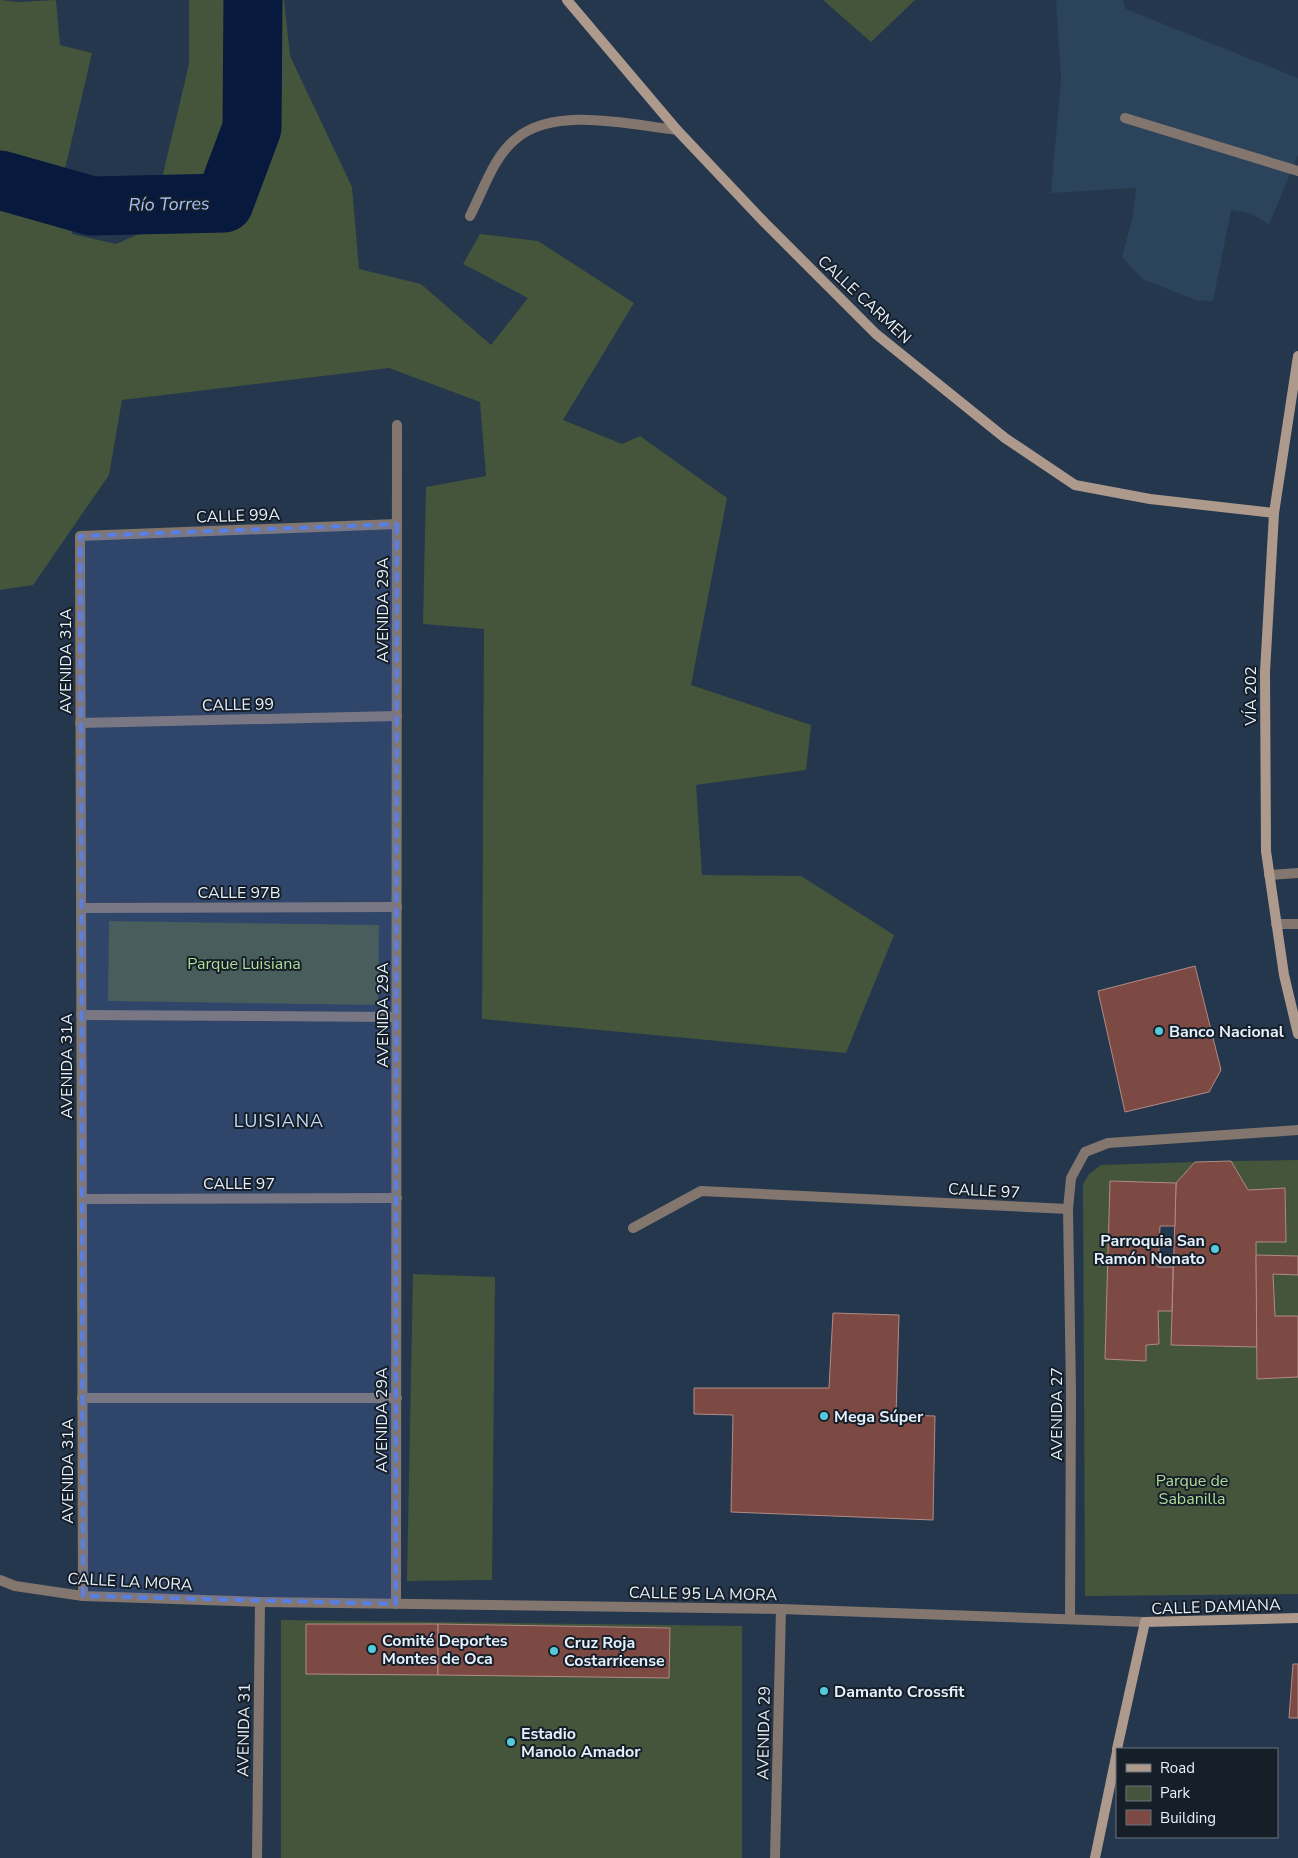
<svg xmlns="http://www.w3.org/2000/svg" width="1298" height="1858" font-family="'Nunito Sans',sans-serif">
<style>
.built{fill:#2c435c}
.green{fill:#44553b}
.lines{fill:none;stroke-linecap:round;stroke-linejoin:round}
.river{stroke:#07193d;stroke-width:59}
.building{fill:#7d4943;stroke:#b08c87}
.lane{stroke:#83766e;stroke-width:10}
.street{stroke:#83766e;stroke-width:10}
.secondary{stroke:#ae998d;stroke-width:10}
.marked{fill:#597fe3;fill-opacity:0.2;stroke:#597fe3;stroke-width:4;stroke-dasharray:10 6;stroke-linejoin:round}
.poi-dot{fill:#54cadc;stroke:#161e28;stroke-width:2}
.labels{text-anchor:middle;stroke-width:4;stroke-linejoin:round;paint-order:stroke}
.street-label{font-size:16px;fill:#e5f1fe;stroke:#161e28}
.park-label{font-size:16px;fill:#b0dd98;stroke:#161e28}
.poi-label{font-size:16px;font-weight:bold;fill:#e5f1fe;stroke:#161e28;text-anchor:start}
.water-label{font-size:18px;font-style:italic;fill:#a4c2f7;stroke:#161e28}
.neighbourhood-label{font-size:18px;letter-spacing:1px;fill:#c3daf5;stroke:#161e28}
</style>
<rect width="100%" height="100%" fill="#25374c"/>
<path class="built" d="M1056 0H1123L1126 9 1298 78V155L1269 225 1252 214 1231 210 1213 301 1196 300 1142 279 1122 257 1133 216 1136 188 1051 193 1061 79Z"/>
<g class="green">
<path d="M0 0 19 2 56 0 60 45 92 53 65 169 72 234 116 244 150 229 189 64V0H284L290 56 352 187 359 269 421 284 491 345 528 298 463 264 480 234 538 241 634 303 563 420 622 444 640 436 727 498 691 685 811 725 806 770 696 785 702 875 801 876 894 935 846 1053 482 1019 484 629 423 624 426 487 486 476 480 402 389 368 122 400 109 475 33 585 0 590Z"/>
<path d="M823 0H915L871 42Z"/>
<path d="M109 921 379 925 378 1005 108 1001Z"/>
<path d="M1298 1160V1256L1256 1255V1242H1286L1285 1188 1248 1190 1231 1161Z"/>
<path d="M1195 1162 1176 1183 1111 1181 1105 1359 1146 1361V1345L1159 1344 1158 1311H1172L1171 1345 1257 1347V1379L1298 1377V1594L1085 1596 1083 1184 1089 1174 1101 1165Z"/>
<path d="M413 1274 495 1277 492 1580 407 1581Z"/>
<path d="M1273 1274 1298 1275V1316H1275Z"/>
<path d="M281 1620 742 1626V1858H281Z"/>
</g>
<g class="lines">
<path class="river" d="M0 180 92 206 224 203 252 128 253 0"/>
</g>
<g class="building">
<path d="M1195 966 1221 1070 1209 1092 1125 1112 1098 991Z"/>
<path d="M1231 1161 1248 1190 1285 1188 1286 1242H1256L1257 1347 1171 1345 1176 1183 1195 1162Z"/>
<path d="M1110 1181 1176 1183 1175 1226H1160L1158 1267H1173L1172 1311H1158L1159 1344 1146 1345V1361L1105 1359Z"/>
<path d="M1256 1255 1298 1256V1275L1273 1274 1275 1316H1298V1377L1257 1379Z"/>
<path d="M833 1313 899 1315 896 1415 935 1416 933 1520 731 1512 733 1415 694 1414V1388H829Z"/>
<path d="M306 1624H438V1675L306 1674Z"/>
<path d="M438 1624 670 1628 669 1678 438 1675Z"/>
<path d="M1293 1664H1298V1718H1289Z"/>
</g>
<g class="lines">
<g class="lane">
<path d="M1125 118 1298 171"/>
<path d="M1269 875 1298 873"/>
<path d="M1276 924H1298"/>
</g>
<g class="street">
<path d="M470 216C483 191 494 155 517 138 556 106 631 125 677 130"/>
<path d="M80 723 397 716"/>
<path d="M81 908 397 907"/>
<path d="M81 1015 396 1017"/>
<path d="M82 1199 397 1198"/>
<path d="M633 1228 701 1191 1068 1209"/>
<path d="M82 1398H397"/>
<path d="M0 1580 15 1586 83 1596 260 1602 781 1609 1145 1622"/>
<path d="M83 1596 80 536 397 524"/>
<path d="M396 1604 397 425"/>
<path d="M1070 1619 1071 1392 1068 1209 1071 1178 1085 1152 1108 1143 1298 1130"/>
<path d="M257 1858 260 1602"/>
<path d="M775 1858 781 1609"/>
</g>
<g class="secondary">
<path d="M567 0 677 130 765 223 876 334 1005 438 1075 485 1150 499 1274 513"/>
<path d="M1298 356 1274 513 1265 672 1266 851 1284 975 1298 1034"/>
<path d="M1117 1749 1145 1622 1298 1618"/>
<path d="M1095 1858 1117 1752"/>
</g>
</g>
<path class="marked" d="M397 524 396 1604 83 1596 80 536Z"/>
<g class="poi-dot">
<circle cx="1159" cy="1031" r="5"/>
<circle cx="1215" cy="1249" r="5"/>
<circle cx="824" cy="1416" r="5"/>
<circle cx="372" cy="1649" r="5"/>
<circle cx="554" cy="1651" r="5"/>
<circle cx="824" cy="1691" r="5"/>
<circle cx="511" cy="1742" r="5"/>
</g>
<g class="labels">
<g class="street-label">
<text transform="translate(865 299) rotate(43)" y="6">CALLE CARMEN</text>
<text transform="translate(238 515) rotate(-2)" y="6">CALLE 99A</text>
<text transform="translate(382 610) rotate(-90)" y="6">AVENIDA 29A</text>
<text transform="translate(65 661) rotate(-90)" y="6">AVENIDA 31A</text>
<text transform="translate(1250 696) rotate(-90)" y="6">VÍA 202</text>
<text transform="translate(238 704) rotate(-1)" y="6">CALLE 99</text>
<text x="239" y="898">CALLE 97B</text>
<text transform="translate(382 1015) rotate(-90)" y="6">AVENIDA 29A</text>
<text transform="translate(66 1066) rotate(-90)" y="6">AVENIDA 31A</text>
<text x="239" y="1189">CALLE 97</text>
<text transform="translate(984 1190) rotate(3)" y="6">CALLE 97</text>
<text transform="translate(1056 1414) rotate(-90)" y="6">AVENIDA 27</text>
<text transform="translate(381 1420) rotate(-90)" y="6">AVENIDA 29A</text>
<text transform="translate(67 1471) rotate(-90)" y="6">AVENIDA 31A</text>
<text transform="translate(130 1581) rotate(3)" y="6">CALLE LA MORA</text>
<text transform="translate(703 1593) rotate(1)" y="6">CALLE 95 LA MORA</text>
<text transform="translate(1216 1606) rotate(-2)" y="6">CALLE DAMIANA</text>
<text transform="translate(243 1730) rotate(-89)" y="6">AVENIDA 31</text>
<text transform="translate(763 1733) rotate(-89)" y="6">AVENIDA 29</text>
</g>
<g class="park-label">
<text x="244" y="969">Parque Luisiana</text>
<text x="1192" y="1486">Parque de<tspan x="1192" dy="18">Sabanilla</tspan></text>
</g>
<g class="poi-label">
<text x="1169" y="1037">Banco Nacional</text>
<text x="1205" y="1246" text-anchor="end">Parroquia San<tspan x="1205" dy="18">Ramón Nonato</tspan></text>
<text x="834" y="1422">Mega Súper</text>
<text x="382" y="1646">Comité Deportes<tspan x="382" dy="18">Montes de Oca</tspan></text>
<text x="564" y="1648">Cruz Roja<tspan x="564" dy="18">Costarricense</tspan></text>
<text x="834" y="1697">Damanto Crossfit</text>
<text x="521" y="1739">Estadio<tspan x="521" dy="18">Manolo Amador</tspan></text>
</g>
<g class="water-label">
<text transform="translate(169 204) rotate(-1)" y="6">Río Torres</text>
</g>
<g class="neighbourhood-label">
<text x="279" y="1127">LUISIANA</text>
</g>
</g>
<rect x="1116" y="1748" width="162" height="90" fill="#161e28" stroke="#69727e"/>
<rect x="1126" y="1764" width="25" height="8" fill="#ae998d" stroke="#69727e"/>
<text x="1160" y="1773" font-size="15" fill="#e5f1fe">Road</text>
<rect x="1126" y="1786" width="25" height="15" fill="#44553b" stroke="#69727e"/>
<text x="1160" y="1798" font-size="15" fill="#e5f1fe">Park</text>
<rect x="1126" y="1810" width="25" height="15" fill="#7d4943" stroke="#69727e"/>
<text x="1160" y="1823" font-size="15" fill="#e5f1fe">Building</text>
</svg>
